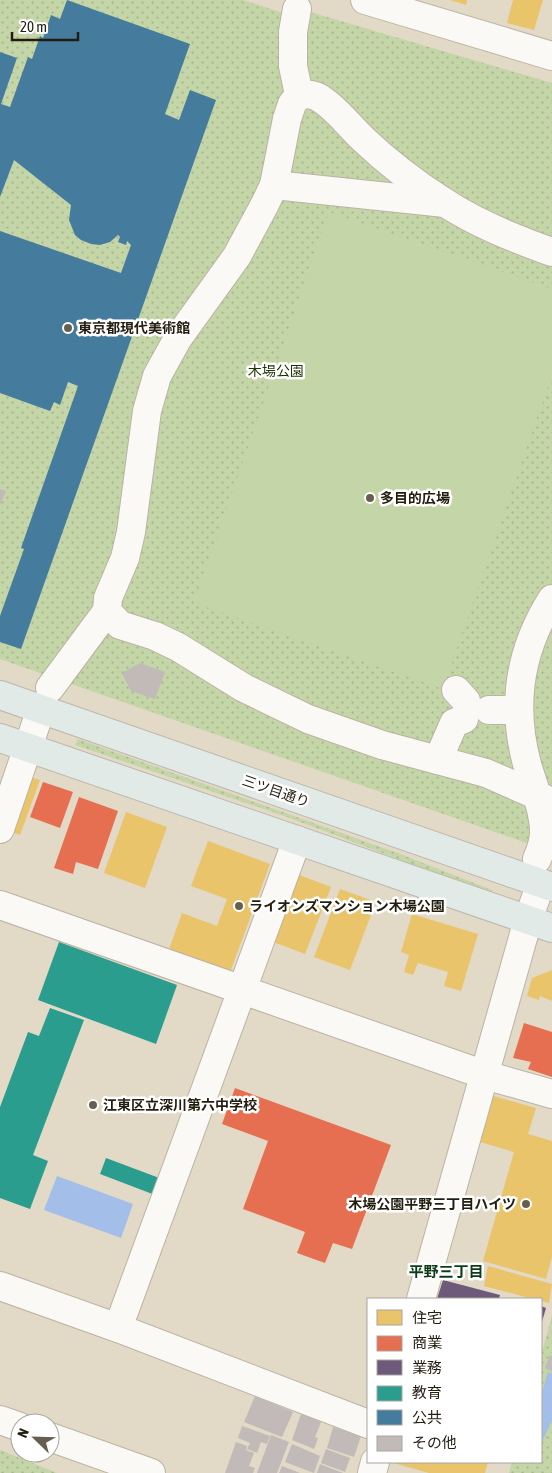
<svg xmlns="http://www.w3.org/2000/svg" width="552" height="1473" font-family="'Asap Condensed','Noto Sans JP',sans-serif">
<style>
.green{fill:url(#green-dots)}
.pitch{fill:#c4d5a7}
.water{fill:#a4beea}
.homes{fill:#e9c46a}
.shops{fill:#e76f51}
.offices{fill:#6d597a}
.schools{fill:#2a9d8f}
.public{fill:#457b9d}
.building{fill:#c2bab8}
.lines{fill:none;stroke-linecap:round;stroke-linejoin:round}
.minor-casing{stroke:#bbb4a4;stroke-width:30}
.major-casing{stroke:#bcb8ae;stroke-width:30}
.minor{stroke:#fbf9f6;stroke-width:28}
.major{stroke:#e1eae6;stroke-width:28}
.poi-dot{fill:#665f50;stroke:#fff;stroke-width:2}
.labels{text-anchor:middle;stroke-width:5;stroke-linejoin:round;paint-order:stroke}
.poi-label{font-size:14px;font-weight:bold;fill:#231d10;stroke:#fff;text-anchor:start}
.park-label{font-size:14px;fill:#1b3500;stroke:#fff}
.street-label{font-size:14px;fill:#231d10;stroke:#fff}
.neighbourhood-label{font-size:15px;font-weight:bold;fill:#0a3c18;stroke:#fff}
</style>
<defs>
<pattern id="green-dots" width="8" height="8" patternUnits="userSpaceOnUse" patternTransform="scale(1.25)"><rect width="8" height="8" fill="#c4d5a7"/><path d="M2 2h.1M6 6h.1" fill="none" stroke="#a8b68f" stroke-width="1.8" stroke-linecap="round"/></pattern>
</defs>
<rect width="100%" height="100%" fill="#e2d9c6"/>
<g class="green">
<path d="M0 0H243L280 12H310L552 83V852L0 659Z"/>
<path d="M78 739 400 854 492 890 491 894 287 817 75 745Z"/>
<path d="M552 1315V1473H509L512 1462H541V1356Z"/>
<path d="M0 1450 57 1473H58H0Z"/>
</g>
<path class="pitch" d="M329 212 552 289V375L443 689 194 603Z"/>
<g class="water">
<path d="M57 1176 133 1204 121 1238 44 1210Z"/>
<path d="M548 1372 552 1374V1420L541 1444V1396Z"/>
</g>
<g class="homes">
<path d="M450 0H467L466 5Z"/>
<path d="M513 0H543L534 30 507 23Z"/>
<path d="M23 775 40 780 20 835 4 829Z"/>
<path d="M126 812 167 827 145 888 104 873Z"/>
<path d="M208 841 270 864 229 975 168 952 182 913 217 926 227 899 191 886Z"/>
<path d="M289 871 331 887 305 954 263 938Z"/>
<path d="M340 889 376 902 350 970 314 957Z"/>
<path d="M412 914 478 934 461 991 444 986 448 972 418 963 413 975 404 972 409 955 401 952Z"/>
<path d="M552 970V1001L540 996 539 1000 527 996 532 978Z"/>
<path d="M490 1095 536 1108 528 1134 552 1141V1257L546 1279 483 1261 514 1152 477 1141Z"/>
<path d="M488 1266 552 1284 549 1303 541 1301V1299H533L484 1286Z"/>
<path d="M390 1462H488L485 1473H429Z"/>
</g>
<g class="shops">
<path d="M43 782 73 792 60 828 30 817Z"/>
<path d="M79 797 118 811 98 869 76 862 73 874 54 868Z"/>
<path d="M524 1023 552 1032V1077L528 1069 531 1062 513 1058Z"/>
<path d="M235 1088 391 1145 352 1249 333 1243 325 1263 297 1253 305 1232 243 1209 268 1141 222 1124Z"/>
</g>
<g class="offices">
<path d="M443 1280 500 1295 499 1299H437Z"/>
<path d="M541 1306 546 1308 541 1325Z"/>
</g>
<g class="schools">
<path d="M59 942 177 985 156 1044 38 1000Z"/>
<path d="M50 1008 84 1020 33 1155 48 1161 30 1209 0 1198V1107L28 1032 39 1036Z"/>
<path d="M106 1158 162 1179 155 1195 100 1174Z"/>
</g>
<path class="public" d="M67 0 190 44 165 114 179 120 190 90 216 100 21 649 0 642V616L24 549 21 548 78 386 68 382 60 405 54 402 50 411 0 393V231L121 273 131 245 127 241 126 245 118 242 120 237 118 235 110 242 100 245 91 244 81 240 75 235 69 220 71 205 14 160 0 197V52L17 58 1 104 10 107 28 57 32 59 40 36 43 38 51 15 60 19Z"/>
<g class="building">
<path d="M0 489 6 491 0 505Z"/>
<path d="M140 663 165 672 155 699 131 691 122 673Z"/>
<path d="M550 1355 552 1356V1371L545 1368Z"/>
<path d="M255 1396 293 1412 282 1437 244 1422Z"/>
<path d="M301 1414 321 1422 315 1437 318 1438 314 1449 292 1440Z"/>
<path d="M242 1426 270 1436 267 1444 261 1442 257 1453 247 1449 250 1443 238 1438Z"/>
<path d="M333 1427 361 1436 354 1457 327 1448Z"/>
<path d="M271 1435 289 1442 277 1473H257Z"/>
<path d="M236 1442 247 1446 246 1450 254 1453 249 1466 255 1468 253 1473H225Z"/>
<path d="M292 1444 320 1456 314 1473 285 1462Z"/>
<path d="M326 1449 350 1458 345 1472 321 1463Z"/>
<path d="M320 1464 343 1473H317Z"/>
<path d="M282 1466 300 1473H279Z"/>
</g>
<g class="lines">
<defs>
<g id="minor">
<path d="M365 0 552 56"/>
<path d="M297 9 293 32V66L299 95"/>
<path d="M274 185 445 203"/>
<path d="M552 252C515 239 477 224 444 202 416 184 387 162 363 139 349 126 337 109 321 99 314 94 308 94 299 95L292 104 287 119 274 185 265 204 237 256 178 338 157 376 147 411 131 532 125 558 108 598 107 611 120 625 155 636 178 647 244 688 308 719 382 745 486 773 552 802"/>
<path d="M50 688 107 611"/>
<path d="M456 690 466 701"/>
<path d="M489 710H518"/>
<path d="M438 760 454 723 464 719"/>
<path d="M0 829 41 709"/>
<path d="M537 859C539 854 542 847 543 841 548 819 533 786 527 764 511 705 519 651 552 599"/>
<path d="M0 905 485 1075 552 1094"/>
<path d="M0 1286 118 1328 368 1424"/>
<path d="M421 1299 528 920 541 883"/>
<path d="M118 1328 297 840"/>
<path d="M0 1420 20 1427"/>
<path d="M50 1437 151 1473"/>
<path d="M372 1473 375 1462"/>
</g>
<g id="major">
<path d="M0 695 552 887"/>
<path d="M0 738 552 928"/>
</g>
</defs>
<use href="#minor" class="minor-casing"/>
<use href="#major" class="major-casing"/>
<use href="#minor" class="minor"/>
<use href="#major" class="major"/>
</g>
<g class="poi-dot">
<circle cx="68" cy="328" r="5"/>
<circle cx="370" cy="498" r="5"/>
<circle cx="239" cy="906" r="5"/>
<circle cx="93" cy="1105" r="5"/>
<circle cx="526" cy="1204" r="5"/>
</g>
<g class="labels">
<g class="poi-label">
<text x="78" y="333">東京都現代美術館</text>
<text x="380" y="503">多目的広場</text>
<text x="249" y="911">ライオンズマンション木場公園</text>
<text x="103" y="1110">江東区立深川第六中学校</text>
<text x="516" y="1209" text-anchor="end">木場公園平野三丁目ハイツ</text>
</g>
<g class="park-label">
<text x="276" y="376">木場公園</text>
</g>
<g class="street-label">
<text transform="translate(276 791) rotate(19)" y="5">三ツ目通り</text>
</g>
<g class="neighbourhood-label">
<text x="446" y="1277">平野三丁目</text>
</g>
</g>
<rect x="367" y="1298" width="175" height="165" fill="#ffffff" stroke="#a7a59f"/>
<rect x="377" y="1310" width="25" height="15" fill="#e9c46a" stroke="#a7a59f"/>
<text x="412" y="1323" font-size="15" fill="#231d10">住宅</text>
<rect x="377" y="1336" width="25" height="15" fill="#e76f51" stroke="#a7a59f"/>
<text x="412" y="1348" font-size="15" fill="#231d10">商業</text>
<rect x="377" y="1360" width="25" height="15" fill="#6d597a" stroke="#a7a59f"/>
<text x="412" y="1373" font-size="15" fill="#231d10">業務</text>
<rect x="377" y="1386" width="25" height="15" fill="#2a9d8f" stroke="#a7a59f"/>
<text x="412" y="1398" font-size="15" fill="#231d10">教育</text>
<rect x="377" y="1410" width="25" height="15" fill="#457b9d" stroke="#a7a59f"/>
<text x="412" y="1423" font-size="15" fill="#231d10">公共</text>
<rect x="377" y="1436" width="25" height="15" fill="#c2bab8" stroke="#a7a59f"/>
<text x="412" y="1448" font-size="15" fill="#231d10">その他</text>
<g transform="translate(35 1438) rotate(293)"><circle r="24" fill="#ffffff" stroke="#a7a59f"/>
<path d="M0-4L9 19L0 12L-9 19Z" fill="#665f50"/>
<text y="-8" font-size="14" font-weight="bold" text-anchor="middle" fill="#231d10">N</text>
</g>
<path d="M12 32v8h66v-8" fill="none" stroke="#231d10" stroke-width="2.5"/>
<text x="20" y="32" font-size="15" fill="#231d10" stroke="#ffffff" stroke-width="4" paint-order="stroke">20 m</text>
</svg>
